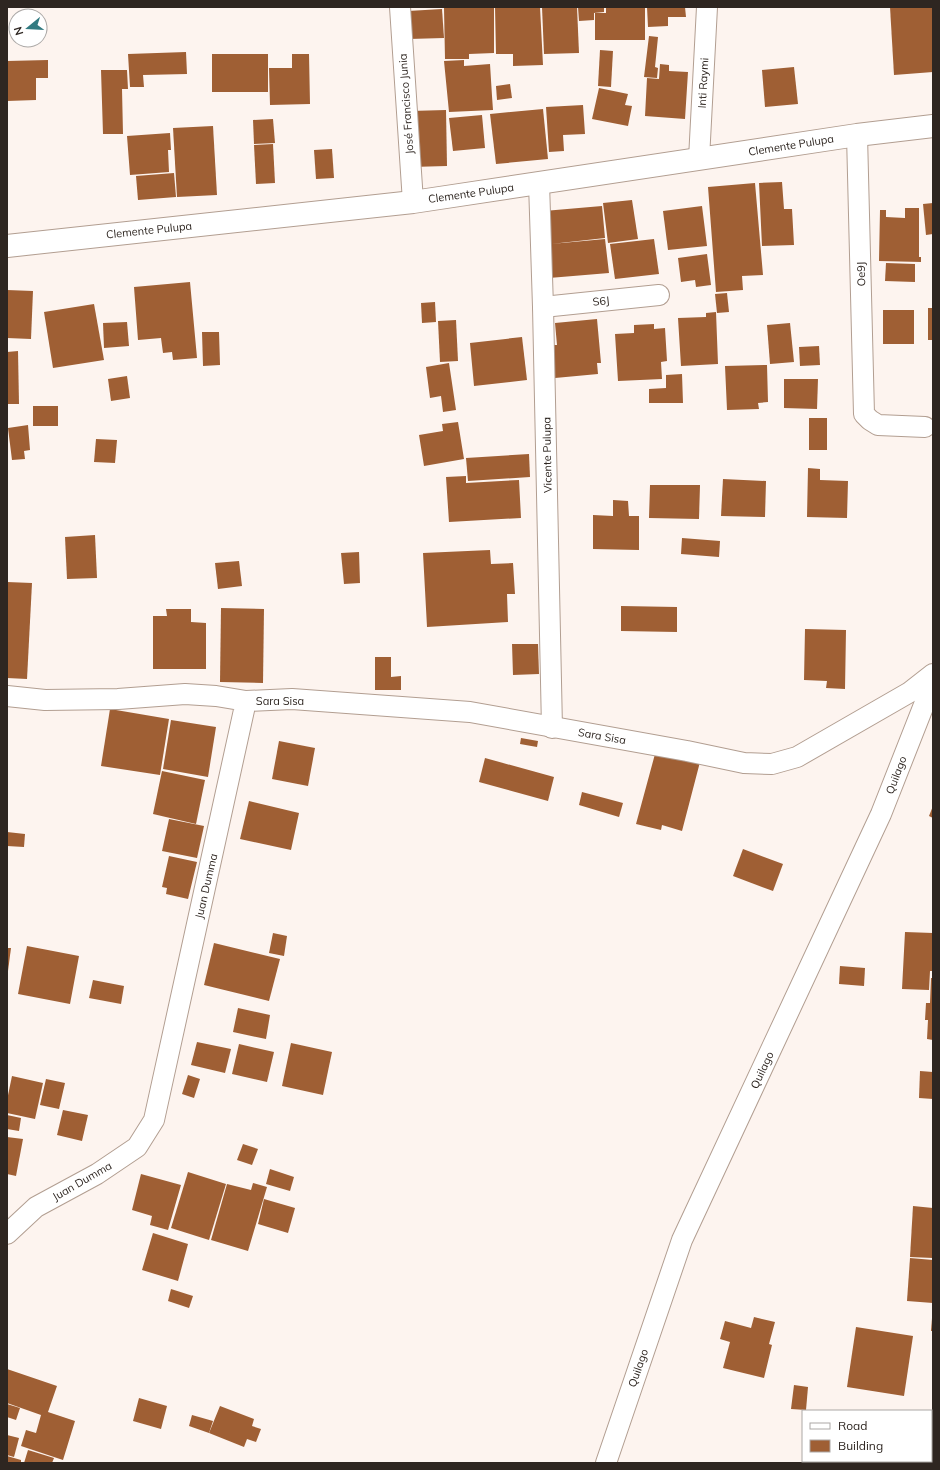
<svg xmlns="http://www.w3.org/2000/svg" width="940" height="1470" font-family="Mulish,sans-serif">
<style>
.building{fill:#9f5f34}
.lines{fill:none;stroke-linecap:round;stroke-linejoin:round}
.minor-casing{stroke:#b29e91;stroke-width:22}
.tertiary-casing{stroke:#b29e91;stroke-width:24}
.minor{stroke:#fff;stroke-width:20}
.tertiary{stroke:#fff;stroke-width:22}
.labels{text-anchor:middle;stroke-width:4;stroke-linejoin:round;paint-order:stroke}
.street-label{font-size:11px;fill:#2e2621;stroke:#fff}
</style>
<rect width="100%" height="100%" fill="#fdf4ef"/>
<g class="building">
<path d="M494 7V53L469 54V59H445L444 8Z"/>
<path d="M495 7H540L543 65 513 66V54H496Z"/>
<path d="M542 7H577L579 53 544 54Z"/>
<path d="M578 7H604V12L594 13V20L579 21Z"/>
<path d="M647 7H685L686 17H668V26L648 27Z"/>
<path d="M890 7H932L933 72 894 75Z"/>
<path d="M606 8H645V40H595V13H606Z"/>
<path d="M442 9 444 38 409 39 408 11Z"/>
<path d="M649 36 658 37 655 67 658 68 657 78 644 77Z"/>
<path d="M600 50 613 51 611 87 598 86Z"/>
<path d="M186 52 187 74 143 75 144 87H130L128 54Z"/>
<rect x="212" y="54" width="56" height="38"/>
<path d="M292 54H309L310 104 270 105 269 68H292Z"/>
<path d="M48 60V78H36V100L7 101V61Z"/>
<path d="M464 60V66L490 64 492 96H483H492L493 110 449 112 444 61Z"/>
<path d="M660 64 669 65V71L688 72 685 119 645 116 647 78 659 79Z"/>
<path d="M794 67 798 104 765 107 762 70Z"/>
<path d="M101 70H127L128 89H122L123 134H103Z"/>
<path d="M510 84 512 98 497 100 496 86Z"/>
<path d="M599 88 628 94 625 105 632 106 628 126 592 119Z"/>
<path d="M583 105 585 134 563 135 564 151 549 152 546 107Z"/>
<path d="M543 109 548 159 496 164 490 114Z"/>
<path d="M446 110 447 166 411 167 410 111Z"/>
<path d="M482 115 485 148 453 151 449 118Z"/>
<path d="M273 119 275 143 254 144 253 120Z"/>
<path d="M213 126 217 195 177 197 173 128Z"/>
<path d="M170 133 171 150H168L169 172 130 175 127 136Z"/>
<path d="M273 144 275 183 256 184 254 145Z"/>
<path d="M332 149 334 178 316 179 314 150Z"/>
<path d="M174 173 176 197 138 200 136 176Z"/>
<path d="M782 182 784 209H792L794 245 762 246 759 183Z"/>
<path d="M755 183 763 275 742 276 743 290 716 292 708 187Z"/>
<path d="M632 200 638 239 608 243 603 203Z"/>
<path d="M933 203V234L926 235 923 204Z"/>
<path d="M602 206 605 238 551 244 605 239 609 273 549 278 544 211Z"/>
<path d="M702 206 707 246 668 250 663 211Z"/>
<path d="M905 208H919V257H921V262L879 261 880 210H886V217L905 218Z"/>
<path d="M654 239 659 274 615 279 610 244Z"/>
<path d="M707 254 711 285 696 287 695 280 681 282 678 258Z"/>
<path d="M886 263 915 264V282L885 281Z"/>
<path d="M190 282 197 358 173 360 172 352 163 353 161 338 138 340 134 287Z"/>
<path d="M7 290 33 291 31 339 7 338Z"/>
<path d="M727 293 729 312 717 313 715 294Z"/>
<path d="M435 302 436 322 422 323 421 303Z"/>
<path d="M94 304 104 360 53 368 44 312Z"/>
<rect x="928" y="308" width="5" height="32"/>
<rect x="883" y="310" width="31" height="34"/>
<path d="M716 312 718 364 681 366 678 318 706 317V313Z"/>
<path d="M597 319 601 363H597L598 374 555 378 552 345H557L555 323Z"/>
<path d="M456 320 458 361 440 362 438 321Z"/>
<path d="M127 322 129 346 104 348 103 323Z"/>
<path d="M790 323 794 362 770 364 767 325Z"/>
<path d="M654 324V329L665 328 667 361 661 362 662 379 618 381 615 334 634 333V325Z"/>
<path d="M202 332H219L220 365 203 366Z"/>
<path d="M522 337 527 380 474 386 470 343Z"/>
<path d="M819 346 820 365 800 366 799 347Z"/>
<path d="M18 351 19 404H7V352Z"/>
<path d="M449 363 456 410 443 412 441 396 430 398 426 367Z"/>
<path d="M767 365 768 402 758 403 759 409 727 410 725 366Z"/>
<path d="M682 374 683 403H649V389L666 388V375Z"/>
<path d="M127 376 130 398 111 401 108 379Z"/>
<path d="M784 379H818L817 409 784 408Z"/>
<rect x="33" y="406" width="25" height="20"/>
<rect x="809" y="418" width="18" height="32"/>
<path d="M458 422 464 459 424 466 419 435 443 431 442 424Z"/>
<path d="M28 425 30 450 24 451 25 459 12 460 8 428Z"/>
<path d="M96 439 117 440 115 463 94 462Z"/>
<path d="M529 454 530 477 468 481 466 458Z"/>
<path d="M808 468 820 469V480L848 481 847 518 807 517Z"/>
<path d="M466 476V483L519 480 521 518 449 522 446 477Z"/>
<path d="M723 479 766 481 765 517 721 516Z"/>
<path d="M650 485H700L699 519 649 518Z"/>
<path d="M613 500 628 501 629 516H639V550L593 549V515L613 516Z"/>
<path d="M95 535 97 578 67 579 65 537Z"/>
<path d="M682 538 720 541 719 557 681 554Z"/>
<path d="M490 550 491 564 513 563 515 594H507L508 622 427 627 423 553Z"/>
<path d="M359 552 360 583 344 584 341 553Z"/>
<path d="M239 561 242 586 218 589 215 563Z"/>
<path d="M7 582 32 583 27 679 7 678Z"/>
<path d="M621 606 677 607V632L621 631Z"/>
<path d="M221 608 264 609 263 683 220 682Z"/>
<path d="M166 609H191V622L206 623V669H153V616H167Z"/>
<path d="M805 629 846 630 845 689 826 688 827 681 804 680Z"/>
<path d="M512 644H538L539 674 513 675Z"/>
<path d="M375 657H391V677L401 676V690H375Z"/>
<path d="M110 709 169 719 160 775 101 766Z"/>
<path d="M171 720 216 727 208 777 163 769Z"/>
<path d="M521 738 538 741 537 747 520 744Z"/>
<path d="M279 741 315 748 308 786 272 779Z"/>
<path d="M655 754 679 760 680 756 700 762 682 831 662 825 661 830 636 824Z"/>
<path d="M485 758 554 777 548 801 479 782Z"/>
<path d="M162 771 205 780 196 824 153 814Z"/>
<path d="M582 792 623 803 619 817 579 805Z"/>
<path d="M249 801 299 813 291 850 240 839Z"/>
<path d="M933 806V818L929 816Z"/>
<path d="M169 819 204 826 197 858 162 851Z"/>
<path d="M7 832 25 834 24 847 7 846Z"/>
<path d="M743 849 783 864 773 891 733 876Z"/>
<path d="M169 856 197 862 188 899 166 894 167 888 162 887Z"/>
<path d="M905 932 933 933 932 971H930L929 990 902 989Z"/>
<path d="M273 933 287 936 284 956 269 953Z"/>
<path d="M214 943 280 959 269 1001 204 985Z"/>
<path d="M27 946 79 956 70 1004 18 994Z"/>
<path d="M7 948H11L8 971H7Z"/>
<path d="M840 966 865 968 864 986 839 984Z"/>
<path d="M931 978H933V1040L927 1039 928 1020H925L926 1003H930Z"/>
<path d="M93 980 124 986 121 1004 89 998Z"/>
<path d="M238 1008 270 1015 266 1039 233 1032Z"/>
<path d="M197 1042 231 1049 225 1073 191 1065Z"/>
<path d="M291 1043 332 1052 323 1095 282 1086Z"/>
<path d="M239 1044 274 1052 267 1082 232 1074Z"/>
<path d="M920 1071 933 1072V1099L919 1098Z"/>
<path d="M188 1075 200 1079 194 1098 182 1094Z"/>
<path d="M12 1076 43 1083 35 1119 7 1113V1100Z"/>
<path d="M46 1079 65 1083 59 1109 40 1105Z"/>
<path d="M63 1110 88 1115 82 1141 57 1135Z"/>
<path d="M7 1115 21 1118 19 1131 7 1129Z"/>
<path d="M7 1137 23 1139 16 1176 7 1174Z"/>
<path d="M243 1144 258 1149 252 1165 237 1160Z"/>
<path d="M270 1169 294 1177 290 1191 266 1184Z"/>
<path d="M188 1172 226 1184 209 1240 171 1228Z"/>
<path d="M141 1174 181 1185 168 1230 150 1225 152 1216 132 1210Z"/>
<path d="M253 1183 267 1187 248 1251 211 1240 227 1184 251 1190Z"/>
<path d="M264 1199 295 1208 288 1233 258 1224Z"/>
<path d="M913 1206 933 1208V1258L910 1257Z"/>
<path d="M153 1233 188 1244 178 1281 142 1270Z"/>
<path d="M910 1258 933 1260V1303L907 1301Z"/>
<path d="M171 1289 193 1296 189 1308 168 1301Z"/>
<path d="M754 1317 775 1322 769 1344 772 1345 764 1378 723 1368 730 1342 720 1339 725 1321 751 1328Z"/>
<path d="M932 1318H933V1331H931Z"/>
<path d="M856 1327 913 1336 904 1396 847 1387Z"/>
<path d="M7 1369 57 1386 48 1412 75 1421 63 1460 21 1446 26 1430 36 1433 41 1415 7 1403Z"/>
<path d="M794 1385 808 1387 806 1410 791 1409Z"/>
<path d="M139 1398 167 1406 161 1429 133 1421Z"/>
<path d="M7 1404 20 1408 16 1420 7 1417Z"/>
<path d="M220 1406 254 1419 252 1426 261 1429 256 1442 247 1439 244 1447 209 1433Z"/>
<path d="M192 1415 213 1421 209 1433 189 1426Z"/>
<path d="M931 1434 933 1435V1463H924V1461H931Z"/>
<path d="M7 1435 19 1438 14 1457 7 1455Z"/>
<path d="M28 1450 54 1458 52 1463H24Z"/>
<path d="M7 1456 21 1460V1463H7Z"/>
</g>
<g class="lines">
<defs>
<g id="minor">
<path d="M400 7 413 202"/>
<path d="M857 135 864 414 870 420 878 425 925 427"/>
<path d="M699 159 707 7"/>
<path d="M539 183 543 307 552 728"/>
<path d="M543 307 659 295"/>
<path d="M7 696 45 700 118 699 185 694 216 696 246 701 154 1120 137 1147 97 1174 36 1207 7 1234"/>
<path d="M246 701 292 699 470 712 687 751 744 763 772 764 797 757 910 692 933 674"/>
<path d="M606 1463 682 1240 881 814 933 682"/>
</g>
<path id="tertiary" d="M7 246 413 202 857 135 933 126"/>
</defs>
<use href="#minor" class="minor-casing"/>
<use href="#tertiary" class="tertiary-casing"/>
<use href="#minor" class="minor"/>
<use href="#tertiary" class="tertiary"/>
</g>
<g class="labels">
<g class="street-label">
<text transform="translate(703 83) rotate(-87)" y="4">Inti Raymi</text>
<text transform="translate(406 104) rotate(-94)" y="4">José Francisco Junia</text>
<text transform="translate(791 145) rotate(-9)" y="4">Clemente Pulupa</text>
<text transform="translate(471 193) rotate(-8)" y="4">Clemente Pulupa</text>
<text transform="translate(149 230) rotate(-6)" y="4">Clemente Pulupa</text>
<text transform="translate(861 274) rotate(-91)" y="4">Oe9J</text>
<text transform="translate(601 301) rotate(-6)" y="4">S6J</text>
<text transform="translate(547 455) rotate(-91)" y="4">Vicente Pulupa</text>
<text x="280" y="705">Sara Sisa</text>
<text transform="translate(602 736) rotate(10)" y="4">Sara Sisa</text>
<text transform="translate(896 775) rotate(-69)" y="4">Quilago</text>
<text transform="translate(206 886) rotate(-77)" y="4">Juan Dumma</text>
<text transform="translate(762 1070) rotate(-65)" y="4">Quilago</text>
<text transform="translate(82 1181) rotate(-30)" y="4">Juan Dumma</text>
<text transform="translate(638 1368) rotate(-71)" y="4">Quilago</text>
</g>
</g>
<rect width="940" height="1470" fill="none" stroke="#2e2621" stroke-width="16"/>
<rect x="802" y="1410" width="130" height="52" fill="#ffffff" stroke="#aba8a6"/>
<rect x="810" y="1423" width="20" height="6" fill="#ffffff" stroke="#aba8a6"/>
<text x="838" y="1430" font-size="12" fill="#2e2621">Road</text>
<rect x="810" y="1440" width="20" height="12" fill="#9f5f34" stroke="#aba8a6"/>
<text x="838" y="1450" font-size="12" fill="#2e2621">Building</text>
<g transform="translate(28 28) rotate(252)"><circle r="19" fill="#ffffff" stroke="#aba8a6"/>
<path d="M0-3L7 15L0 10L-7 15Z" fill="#317a80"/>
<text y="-6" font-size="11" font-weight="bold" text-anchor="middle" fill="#2e2621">N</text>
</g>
</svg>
